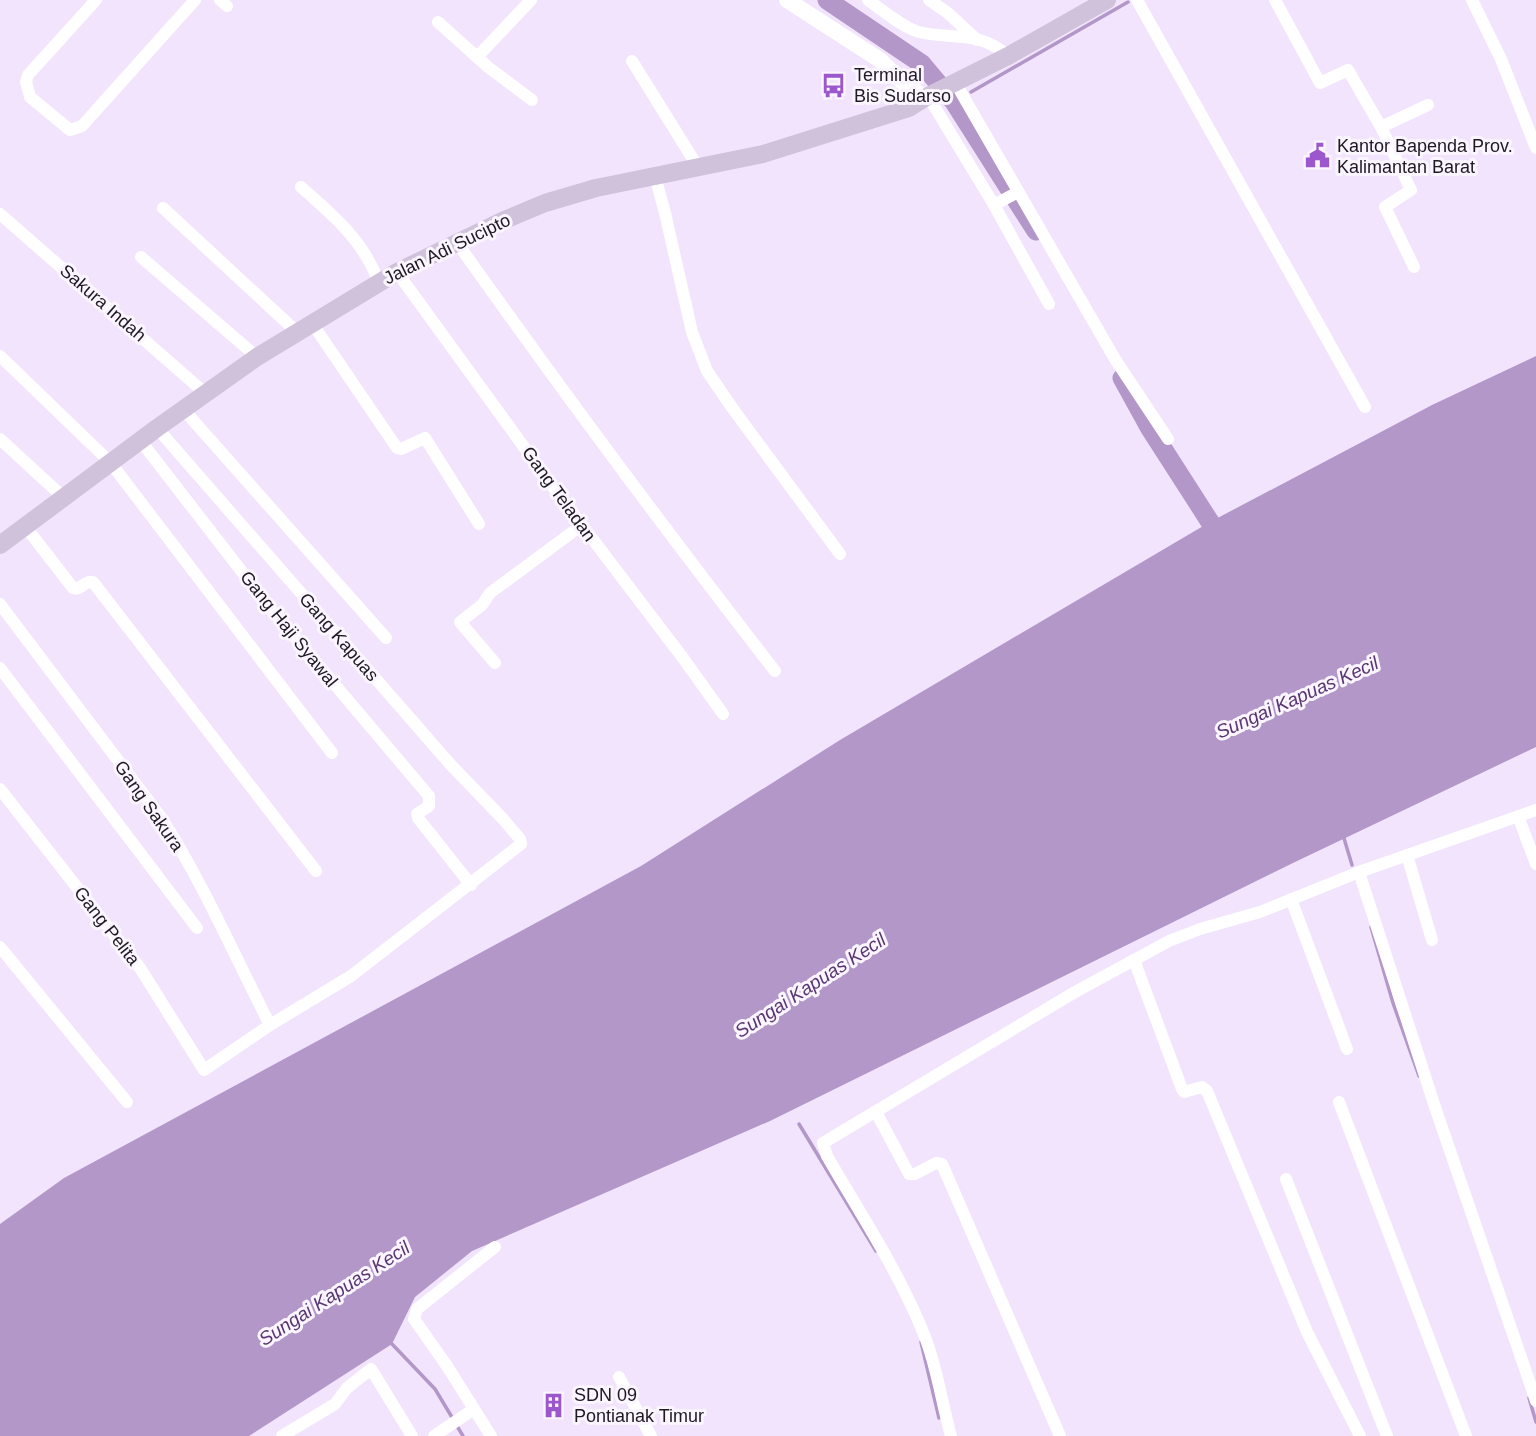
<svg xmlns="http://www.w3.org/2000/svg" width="1536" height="1436" font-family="Helvetica,sans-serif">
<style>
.water{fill:#b297c8}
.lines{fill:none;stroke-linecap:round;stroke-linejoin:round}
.stream{stroke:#b297c8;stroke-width:3.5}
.river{stroke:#b297c8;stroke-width:19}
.minor{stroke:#fff;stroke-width:12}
.tertiary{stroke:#fff;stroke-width:16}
.secondary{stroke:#d0c2da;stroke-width:18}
.labels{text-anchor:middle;stroke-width:6;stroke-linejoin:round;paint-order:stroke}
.poi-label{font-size:18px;fill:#1e1922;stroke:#faf5ff;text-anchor:start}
.street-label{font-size:18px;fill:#1e1922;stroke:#faf5ff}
.water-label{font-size:19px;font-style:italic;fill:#593673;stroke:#faf5ff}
</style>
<rect width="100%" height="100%" fill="#f1e4fc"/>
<path class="water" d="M1536 356V747L1295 862 770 1121 472 1251 415 1297 392 1344 249 1436H0V1224L64 1178 641 866 840 740 1210 522 1432 405Z"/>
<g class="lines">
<g class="stream">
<path d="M971 92 1128 2"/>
<path d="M954 102 956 101"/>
<path d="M1343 835 1352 865"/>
<path d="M1371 927 1393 1003 1419 1076"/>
<path d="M799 1124 876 1251"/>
<path d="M921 1342 939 1418"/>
<path d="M392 1344 435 1389 453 1419"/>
<path d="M1529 1398 1536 1422"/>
<path d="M457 1426 463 1436"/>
</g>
<g class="river">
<path d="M827 0 922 64 954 102 1036 231"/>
<path d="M1122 378 1149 427 1210 522"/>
</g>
<g class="minor">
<path d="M96 0 28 75 26 82 30 97 70 130 82 126 195 0"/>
<path d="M220 0 227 6"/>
<path d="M868 0C881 9 905 29 919 32 953 40 980 30 1008 56"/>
<path d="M929 0 948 13 977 40"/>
<path d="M1137 0 1365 407"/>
<path d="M1275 0 1320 83 1348 70 1381 127 1411 190 1385 207 1414 267"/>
<path d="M1472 0 1501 59 1536 148"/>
<path d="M438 22 488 67 532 100"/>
<path d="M477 57 531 0"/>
<path d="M632 61 698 167"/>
<path d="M955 82 1115 359 1168 439"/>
<path d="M928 96 994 205 1049 304"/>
<path d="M1381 127 1428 105"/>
<path d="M655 176 665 213 692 332 707 371 733 409 840 554"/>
<path d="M301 187C334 216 364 241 379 283"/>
<path d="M994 205 1018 192"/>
<path d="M163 208 297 332"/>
<path d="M0 214 205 393"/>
<path d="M458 244C561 389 666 531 775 671"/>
<path d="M141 257 257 357"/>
<path d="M397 272 553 487 683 658 723 714"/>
<path d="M312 323 397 448 401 449 425 438 479 524"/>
<path d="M0 356 110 462 332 753"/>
<path d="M183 409 386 638"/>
<path d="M0 439 63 497"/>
<path d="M140 440 270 608 429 796V806L417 814 418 818 471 885"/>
<path d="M25 526 73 588C81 591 84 580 93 582L316 871"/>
<path d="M0 604 160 816C203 882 234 955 270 1025"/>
<path d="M495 663 460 622 482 605 490 593 582 525"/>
<path d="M0 668 197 928"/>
<path d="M0 789 140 968 204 1070 270 1025 351 976 521 844 520 839 504 820 450 764 157 428"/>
<path d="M1518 816 1536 864"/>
<path d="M1407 855 1432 940"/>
<path d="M1359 872 1436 1110 1536 1401"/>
<path d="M1291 899 1347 1049"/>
<path d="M0 947 127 1102"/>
<path d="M1134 960 1182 1089 1184 1092 1202 1087 1207 1091 1307 1332 1360 1436"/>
<path d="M1339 1102 1466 1436"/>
<path d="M876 1112 909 1174H915L936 1163 942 1164 1060 1436"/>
<path d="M1286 1179 1387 1436"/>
<path d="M619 1377 651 1436"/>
<path d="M282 1436 335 1404 347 1388 371 1369 412 1436"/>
<path d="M434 1436 474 1409"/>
<path d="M491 1436 447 1366 414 1319 417 1309 495 1247"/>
<path d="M951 1436C942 1404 937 1367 925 1337 900 1273 861 1215 827 1156L823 1143 1075 992 1169 941 1200 929 1260 912 1359 872 1536 810"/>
</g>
<path class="tertiary" d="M787 0 880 60 900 80 925 98"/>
<path class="secondary" d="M0 545 157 428 257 357 397 272 502 221 545 203 596 188 763 154 909 108 928 96 1008 56 1107 0"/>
</g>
<defs>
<symbol id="bus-bare" viewBox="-9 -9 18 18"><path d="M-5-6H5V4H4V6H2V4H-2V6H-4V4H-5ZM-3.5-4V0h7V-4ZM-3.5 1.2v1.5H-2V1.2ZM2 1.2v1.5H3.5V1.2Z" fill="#9c57cc" stroke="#faf5ff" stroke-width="2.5" paint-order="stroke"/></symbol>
<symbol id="civic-bare" viewBox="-9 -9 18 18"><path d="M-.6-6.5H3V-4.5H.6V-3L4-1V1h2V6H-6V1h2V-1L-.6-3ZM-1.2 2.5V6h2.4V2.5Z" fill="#9c57cc" stroke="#faf5ff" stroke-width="2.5" paint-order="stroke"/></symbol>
<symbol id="building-bare" viewBox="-9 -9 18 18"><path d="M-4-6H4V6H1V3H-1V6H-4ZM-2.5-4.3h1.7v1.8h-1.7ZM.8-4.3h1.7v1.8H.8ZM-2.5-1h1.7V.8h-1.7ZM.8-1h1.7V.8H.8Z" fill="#9c57cc" stroke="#faf5ff" stroke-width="2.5" paint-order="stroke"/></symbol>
</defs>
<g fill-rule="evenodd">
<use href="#bus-bare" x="816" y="68" width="35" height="35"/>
<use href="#civic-bare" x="1300" y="138" width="35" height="35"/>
<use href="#building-bare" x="536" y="1388" width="35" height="35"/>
</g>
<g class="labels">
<g class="poi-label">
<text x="854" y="81">Terminal<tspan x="854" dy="21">Bis Sudarso</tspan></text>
<text x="1337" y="152">Kantor Bapenda Prov.<tspan x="1337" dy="21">Kalimantan Barat</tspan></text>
<text x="574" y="1401">SDN 09<tspan x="574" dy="21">Pontianak Timur</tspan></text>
</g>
<g class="street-label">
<text transform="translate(447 249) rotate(-26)" y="6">Jalan Adi Sucipto</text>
<text transform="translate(103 303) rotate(41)" y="6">Sakura Indah</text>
<text transform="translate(559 494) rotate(54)" y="6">Gang Teladan</text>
<text transform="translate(289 629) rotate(51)" y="6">Gang Haji Syawal</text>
<text transform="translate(339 637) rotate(49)" y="6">Gang Kapuas</text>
<text transform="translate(149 806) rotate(55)" y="6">Gang Sakura</text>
<text transform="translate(107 926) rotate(52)" y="6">Gang Pelita</text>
</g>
<g class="water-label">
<text transform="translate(1297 697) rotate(-24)" y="7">Sungai Kapuas Kecil</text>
<text transform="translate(810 985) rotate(-33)" y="7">Sungai Kapuas Kecil</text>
<text transform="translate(334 1293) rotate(-33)" y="7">Sungai Kapuas Kecil</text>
</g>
</g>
</svg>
